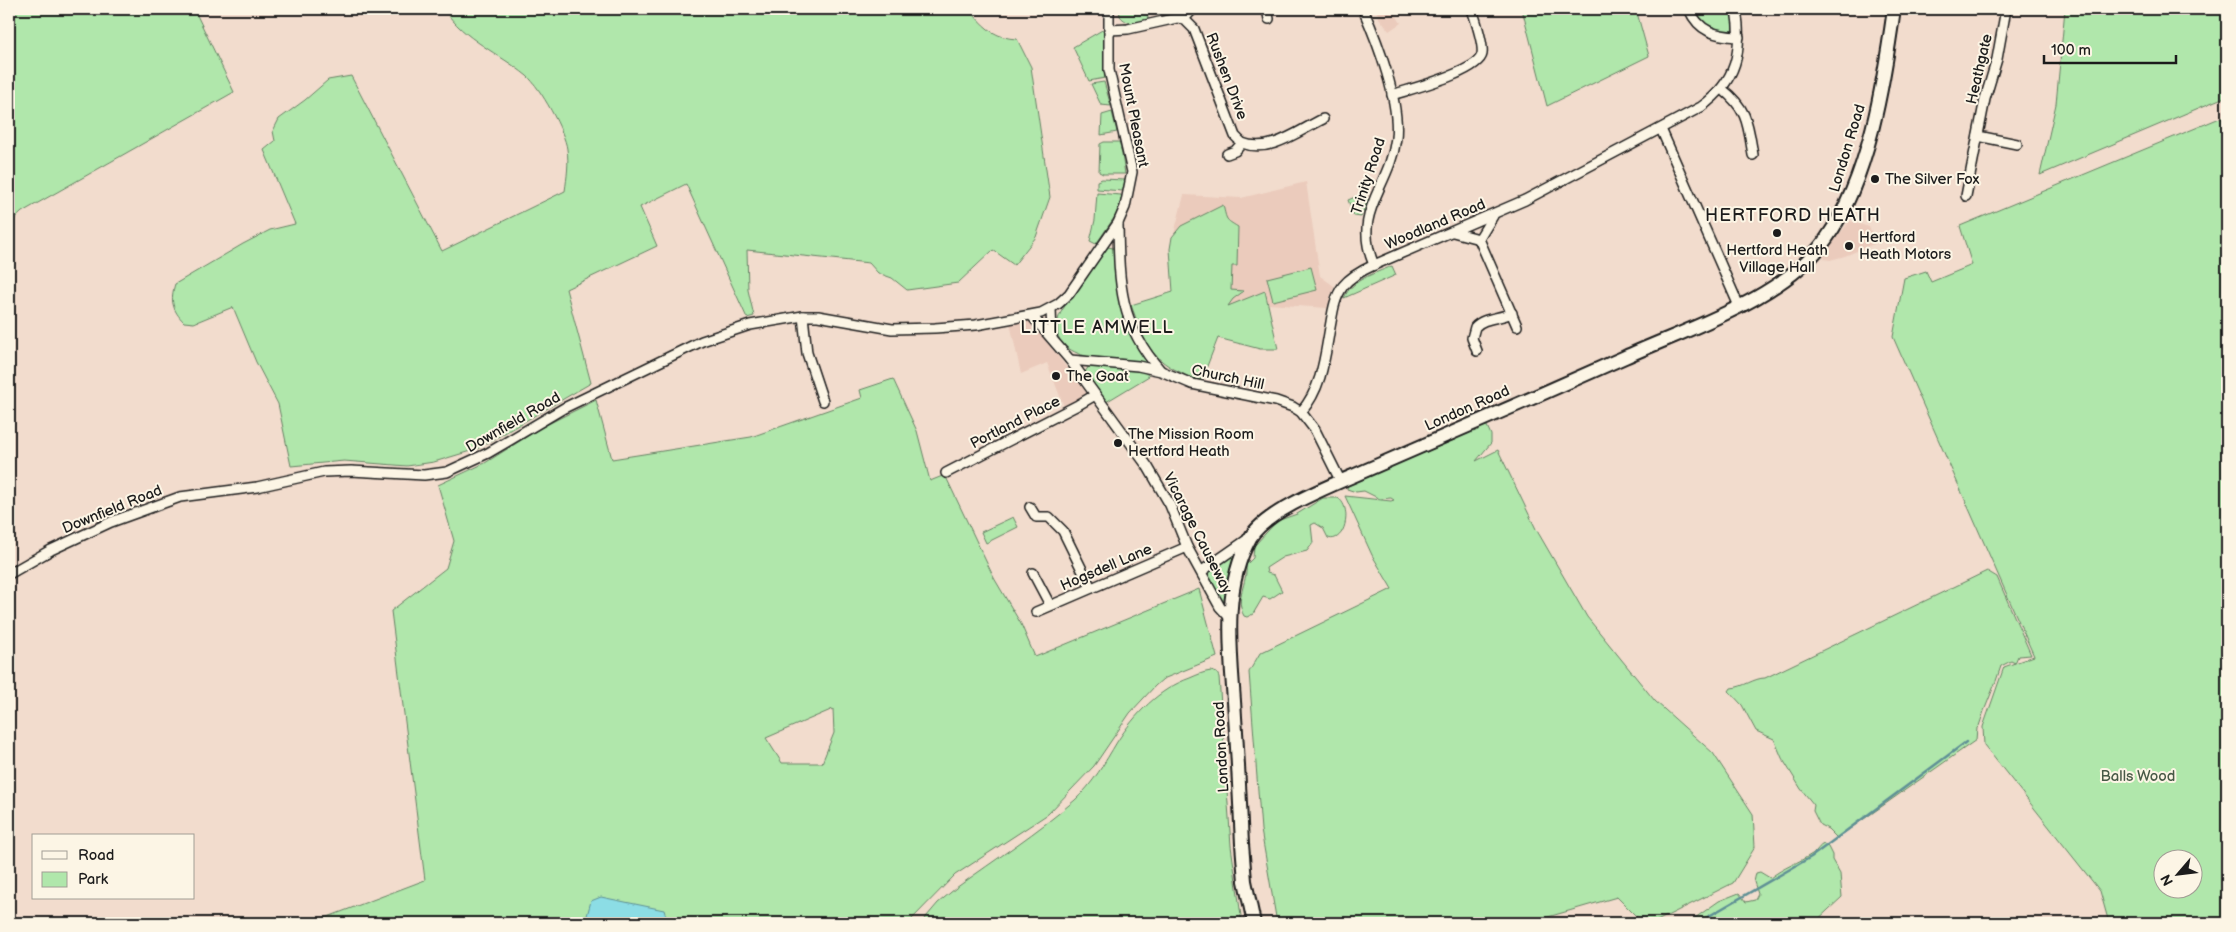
<svg xmlns="http://www.w3.org/2000/svg" width="2236" height="932" font-family="'Balsamiq Sans',sans-serif">
<style>
.built{fill:#ebcbbc}
.green{fill:#b0e7ab;stroke:#668264;fill-rule:evenodd}
.water{fill:#8cdde5;stroke:#5f9095}
.lines{fill:none;stroke-linecap:round;stroke-linejoin:round}
.stream{stroke:#5f9095;stroke-width:2.5}
.minor-casing{stroke:#1c1c1c;stroke-width:12}
.secondary-casing{stroke:#1c1c1c;stroke-width:16}
.minor{stroke:#fcf5e5;stroke-width:9}
.secondary{stroke:#fcf5e5;stroke-width:12}
.poi-dot{fill:#1c1c1c;stroke:#fcf5e5;stroke-width:2}
.labels{text-anchor:middle;stroke-width:4;stroke-linejoin:round;paint-order:stroke}
.street-label{font-size:15px;fill:#1c1c1c;stroke:#fcf5e5}
.poi-label{font-size:15px;fill:#1c1c1c;stroke:#fcf5e5;text-anchor:start}
.park-label{font-size:15px;fill:#485947;stroke:#fcf5e5}
.quarter-label{font-size:18px;letter-spacing:1px;fill:#1c1c1c;stroke:#fcf5e5}
</style>
<rect width="100%" height="100%" fill="#f2dccd"/>
<filter id="ink" filterUnits="userSpaceOnUse"><feTurbulence type="fractalNoise" baseFrequency=".02" numOctaves="2"/><feDisplacementMap in="SourceGraphic" scale="10" xChannelSelector="R" yChannelSelector="G"/><feConvolveMatrix kernelMatrix="1 2 1 2 8 2 1 2 1" color-interpolation-filters="sRGB"/></filter>
<g filter="url(#ink)">
<g class="built">
<path d="M1376 9H1392L1401 23 1389 31 1379 18Z"/>
<path d="M1306 182 1320 276 1334 286 1327 308 1268 304 1265 291 1227 307 1170 249 1184 195 1241 198Z"/>
<path d="M1850 221 1869 227 1876 243 1845 256 1830 260 1825 259 1822 255Z"/>
<path d="M1025 320 1032 323 1088 395 1065 409 1047 363 1021 374 1010 323Z"/>
</g>
<g class="green">
<path d="M9 9H194L234 92 22 212 9 224Z"/>
<path d="M444 9H980L974 15C987 30 997 38 1017 39L1031 67 1050 197 1036 237 1014 265 993 250 958 283 907 290 892 278 878 273 869 263 747 250 748 290 754 316 747 318 686 184 640 207 657 246 566 289 591 383 477 449 434 462 407 466 344 461 291 466 278 404 256 362 233 307 194 323 184 322C172 310 170 300 175 284L243 244 270 230 295 224 264 150 275 141 273 131 279 119 305 100 328 80 351 76 442 251 565 191C567 177 569 163 567 149 565 132 540 87 527 76 499 53 464 40 444 9Z"/>
<path d="M1119 9H1147L1148 19C1137 23 1128 26 1120 16Z"/>
<path d="M1522 9H1636L1649 56 1547 106Z"/>
<path d="M1693 9H1734C1735 18 1737 25 1730 33L1706 28Z"/>
<path d="M2065 9H2227V96L2040 175 2056 104Z"/>
<path d="M1104 29 1105 78 1089 81 1073 47Z"/>
<path d="M1104 82 1111 106 1101 105 1091 84Z"/>
<path d="M1112 112 1117 132 1101 135 1102 115Z"/>
<path d="M2227 115V923H2109L2100 891 1984 745 1983 727 2004 667 2015 663 2011 661 2001 666C1995 687 1985 705 1979 726L1977 728 1976 740 1837 838 1828 829 1820 825 1813 811 1814 805 1801 789 1782 758 1774 739 1756 731 1742 705 1729 691 1731 688C1744 687 1754 678 1765 678L1987 571 1997 577 2031 655 2018 656 2015 663 2034 656 1893 337 1904 278 1926 271 1931 282 1972 265 1960 226ZM2164 860H2194V890H2164Z"/>
<path d="M1104 142H1120L1125 174H1103L1099 172 1100 144Z"/>
<path d="M1102 179 1125 180 1123 191 1097 189V181Z"/>
<path d="M1097 193 1121 195 1122 197 1116 215 1096 244 1090 241 1095 220Z"/>
<path d="M1360 195 1368 199 1361 217 1354 216 1348 200Z"/>
<path d="M1223 205C1227 221 1225 219 1238 227L1237 266H1232L1231 290 1244 291 1233 299 1228 306 1265 291 1278 349H1260L1218 338 1202 379C1194 380 1187 376 1180 372 1147 357 1143 336 1131 305L1173 292 1170 249 1172 237 1181 226Z"/>
<path d="M1108 247 1113 248C1120 267 1116 291 1122 310 1127 324 1146 353 1147 364 1123 362 1046 362 1058 320 1060 310 1070 300 1076 291 1086 276 1095 260 1108 247Z"/>
<path d="M1392 266 1396 275 1344 298C1352 279 1374 274 1392 266Z"/>
<path d="M1311 267 1317 290 1273 301 1267 278Z"/>
<path d="M1089 366C1106 367 1136 363 1149 376L1106 402 1085 372Z"/>
<path d="M893 379 917 431 930 481 945 475 994 578 1021 624 1035 657 1199 589 1217 657 1163 679 1155 686 1130 713 1094 766 1048 814 955 875 908 923H312L425 880 391 611 446 568 454 541 438 485 485 463 542 427 596 400 612 459 751 437 862 398 860 390ZM833 709 834 733 822 763H782L766 738Z"/>
<path d="M1479 425 1487 426 1491 435V443L1476 461 1498 450 1536 529 1587 617 1655 701 1713 753 1753 814 1755 847 1733 883 1653 923H1643L1617 897 1527 923H1277L1261 830 1249 672 1260 653 1392 589 1372 555 1345 496 1391 501 1394 500 1391 498 1380 499 1364 491 1356 492 1347 489 1348 484 1457 439 1463 433 1468 434 1475 426Z"/>
<path d="M1323 498H1338C1353 508 1345 544 1328 538L1323 528 1315 523 1311 525 1313 543 1307 551 1283 557 1266 568 1267 573 1274 575 1282 591 1270 599 1263 597 1253 614 1247 617 1244 616C1234 598 1248 584 1246 565L1253 558 1254 546 1277 521 1297 514Z"/>
<path d="M1013 517 1018 527 986 543 981 532Z"/>
<path d="M1235 552 1237 553 1226 605 1223 606 1207 573Z"/>
<path d="M1211 671 1217 673 1219 677 1231 846 1242 923H921L938 903 956 888C996 859 1038 832 1075 800 1093 784 1105 762 1117 742 1135 714 1159 689 1190 678 1197 675 1203 672 1211 671Z"/>
<path d="M1824 844 1828 847 1832 855V860L1840 874 1842 897 1814 923H1688L1719 901 1739 893 1746 902 1755 900 1758 894 1754 882 1756 873 1760 872 1770 878C1784 867 1798 863 1812 854 1818 851 1818 846 1824 844Z"/>
</g>
<path class="water" d="M601 897 664 910 668 923H585L591 901Z"/>
<g class="lines">
<path class="stream" d="M1697 923 1811 857 1966 742"/>
<defs>
<g id="minor">
<path d="M1267 9 1269 19"/>
<path d="M1363 9C1378 43 1400 101 1396 138 1390 188 1351 211 1374 265"/>
<path d="M1689 9C1699 32 1716 36 1739 37"/>
<path d="M1184 19 1193 9"/>
<path d="M1110 30 1128 29 1177 18 1184 19 1194 29 1235 136 1242 143"/>
<path d="M1722 89C1748 109 1748 125 1753 155"/>
<path d="M1392 95C1410 89 1479 72 1482 54 1484 44 1475 19 1472 9"/>
<path d="M1661 129 1739 306"/>
<path d="M1978 136 2017 144"/>
<path d="M1227 154 1235 151 1242 143C1270 154 1298 131 1323 119"/>
<path d="M1966 196 1985 99 1997 59 2006 9"/>
<path d="M1118 224C1119 283 1119 324 1161 371"/>
<path d="M1453 232 1479 239"/>
<path d="M1479 239 1517 326"/>
<path d="M1479 239 1493 216"/>
<path d="M1051 309 1052 337"/>
<path d="M803 316 807 353 823 401"/>
<path d="M1032 316 1070 360 1148 467 1170 505 1187 547 1220 607 1231 619"/>
<path d="M1477 351 1472 338 1475 327C1484 317 1499 319 1512 313"/>
<path d="M1070 360 1138 366 1161 371 1192 384 1276 401 1293 407 1301 412 1315 430 1341 482"/>
<path d="M1301 412C1323 387 1325 354 1331 322 1333 310 1335 297 1343 286 1351 276 1363 270 1374 265L1525 200 1701 107C1737 81 1743 51 1736 9"/>
<path d="M946 473 1078 405 1095 395"/>
<path d="M1030 507 1036 517H1049L1063 531 1091 588"/>
<path d="M1202 571 1251 537"/>
<path d="M1033 573 1050 605"/>
<path d="M9 574 51 550 111 522 180 497 257 487 324 472 351 471 424 475 447 472 488 453 564 408 595 393 702 341 750 325 803 316H818L892 329 935 328 976 325 1041 313 1058 304 1069 294 1118 223 1125 207 1132 172 1109 70V9"/>
<path d="M1036 612 1187 547"/>
</g>
<path id="secondary" d="M1254 923 1245 881 1242 844C1240 802 1238 759 1235 717 1232 659 1220 592 1250 538 1267 509 1338 483 1369 469 1454 432 1540 395 1625 357 1689 328 1785 298 1826 239 1869 179 1884 81 1894 9"/>
</defs>
<use href="#minor" class="minor-casing"/>
<use href="#secondary" class="secondary-casing"/>
<use href="#minor" class="minor"/>
<use href="#secondary" class="secondary"/>
</g>
</g>
<g class="poi-dot">
<circle cx="1875" cy="179" r="5"/>
<circle cx="1777" cy="233" r="5"/>
<circle cx="1849" cy="246" r="5"/>
<circle cx="1056" cy="376" r="5"/>
<circle cx="1118" cy="443" r="5"/>
</g>
<g class="labels">
<g class="street-label">
<text transform="translate(1979 69) rotate(-77)" y="5">Heathgate</text>
<text transform="translate(1227 76) rotate(69)" y="5">Rushen Drive</text>
<text transform="translate(1134 115) rotate(79)" y="5">Mount Pleasant</text>
<text transform="translate(1847 148) rotate(-73)" y="5">London Road</text>
<text transform="translate(1368 176) rotate(-72)" y="5">Trinity Road</text>
<text transform="translate(1435 224) rotate(-23)" y="5">Woodland Road</text>
<text transform="translate(1228 377) rotate(12)" y="5">Church Hill</text>
<text transform="translate(1467 408) rotate(-24)" y="5">London Road</text>
<text transform="translate(513 422) rotate(-30)" y="5">Downfield Road</text>
<text transform="translate(1015 422) rotate(-27)" y="5">Portland Place</text>
<text transform="translate(112 509) rotate(-22)" y="5">Downfield Road</text>
<text transform="translate(1198 533) rotate(63)" y="5">Vicarage Causeway</text>
<text transform="translate(1106 567) rotate(-23)" y="5">Hogsdell Lane</text>
<text transform="translate(1221 747) rotate(-93)" y="5">London Road</text>
</g>
<g class="poi-label">
<text x="1885" y="184">The Silver Fox</text>
<text x="1859" y="242">Hertford<tspan x="1859" dy="17">Heath Motors</tspan></text>
<text x="1777" y="255" text-anchor="middle">Hertford Heath<tspan x="1777" dy="17">Village Hall</tspan></text>
<text x="1066" y="381">The Goat</text>
<text x="1128" y="439">The Mission Room<tspan x="1128" dy="17">Hertford Heath</tspan></text>
</g>
<g class="park-label">
<text x="2138" y="781">Balls Wood</text>
</g>
<g class="quarter-label">
<text x="1793" y="221">HERTFORD HEATH</text>
<text x="1097" y="333">LITTLE AMWELL</text>
</g>
</g>
<rect width="2236" height="932" fill="none" stroke="#fcf5e5" stroke-width="30"/>
<rect x="15" y="15" width="2206" height="902" fill="none" stroke="#1c1c1c" stroke-width="2" filter="url(#ink)"/>
<rect x="32" y="834" width="162" height="65" fill="#fcf5e5" stroke="#a29e95"/>
<rect x="42" y="851" width="25" height="8" fill="#fcf5e5" stroke="#a29e95"/>
<text x="78" y="860" font-size="15" fill="#1c1c1c">Road</text>
<rect x="42" y="872" width="25" height="15" fill="#b0e7ab" stroke="#a29e95"/>
<text x="78" y="884" font-size="15" fill="#1c1c1c">Park</text>
<g transform="translate(2178 874) rotate(242)"><circle r="24" fill="#fcf5e5" stroke="#a29e95"/>
<path d="M0-4L9 19L0 12L-9 19Z" fill="#1c1c1c"/>
<text y="-8" font-size="14" font-weight="bold" text-anchor="middle" fill="#1c1c1c">N</text>
</g>
<path d="M2044 55v8h132v-8" fill="none" stroke="#1c1c1c" stroke-width="2.5"/>
<text x="2051" y="55" font-size="15" fill="#1c1c1c" stroke="#fcf5e5" stroke-width="4" paint-order="stroke">100 m</text>
</svg>
